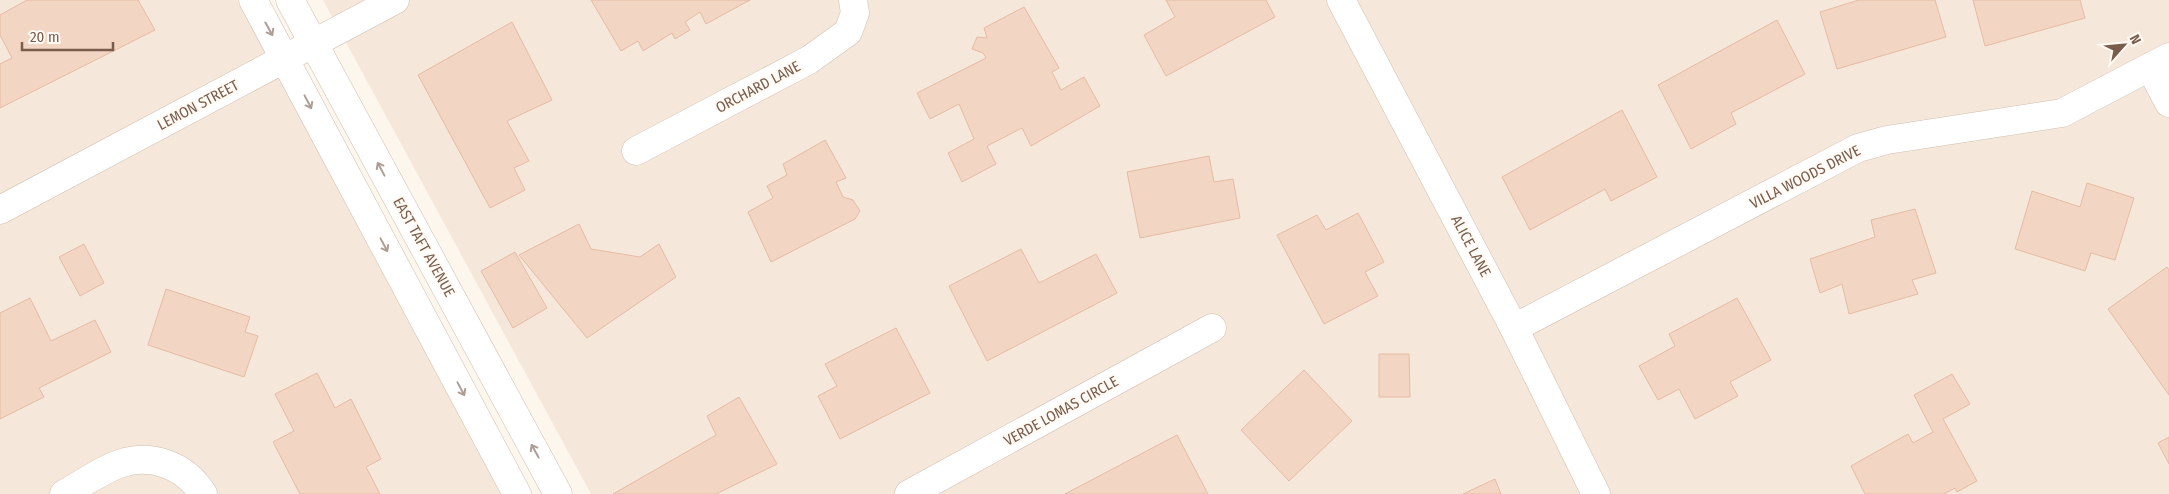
<svg xmlns="http://www.w3.org/2000/svg" width="2169" height="494" font-family="'Fira Sans Condensed',sans-serif">
<style>
.residential{fill:#f5e8da}
.building{fill:#f3d5c3;stroke:#e6bba3}
.lines{fill:none;stroke-linecap:round;stroke-linejoin:round}
.minor-casing{stroke:#d1beb0;stroke-width:29}
.minor{stroke:#fff;stroke-width:28}
.oneway{stroke:#af9d94}
.labels{text-anchor:middle;stroke-width:4;stroke-linejoin:round;paint-order:stroke}
.street-label{font-size:15px;fill:#7a5c4d;stroke:#fffaf3}
</style>
<rect width="100%" height="100%" fill="#fdf6ec"/>
<g class="residential">
<path d="M0 0H237L503 494H0Z"/>
<path d="M323 0H2169V494H591Z"/>
</g>
<g class="building">
<path d="M27 0H138L155 30 0 108V64L12 58 0 35V15Z"/>
<path d="M591 0H750L706 24 700 12 685 22 690 30 675 39 672 33 643 51 638 41 621 51Z"/>
<path d="M1166 0H1266L1275 17 1166 76 1144 35 1175 17Z"/>
<path d="M1859 0H1935L1946 37 1837 69 1820 12Z"/>
<path d="M1973 0H2080L2085 18 1985 46Z"/>
<path d="M1024 7 1059 68 1052 72 1061 90 1084 77 1100 106 1031 146 1022 128 987 146 996 164 962 182 948 153 974 139 959 104 930 119 917 93 986 58 983 53 972 49 977 37 987 38 984 28Z"/>
<path d="M1777 20 1805 74 1731 113 1736 124 1691 149 1658 85Z"/>
<path d="M512 22 552 100 507 121 529 161 514 168 525 190 490 208 418 75Z"/>
<path d="M1622 110 1657 177 1611 201 1605 189 1530 230 1502 177Z"/>
<path d="M825 140 846 178 836 182 843 197 853 200 860 211 855 219 771 262 748 212 773 198 767 186 787 175 783 164Z"/>
<path d="M1209 156 1214 182 1233 179 1240 218 1140 238 1127 172Z"/>
<path d="M2087 183 2134 198 2115 260 2091 253 2085 271 2015 249 2032 191 2080 207Z"/>
<path d="M1915 209 1936 273 1912 280 1918 294 1849 314 1842 284 1820 293 1810 259 1875 237 1871 220Z"/>
<path d="M1358 213 1384 262 1365 272 1378 296 1324 324 1277 235 1317 215 1326 230Z"/>
<path d="M579 224 591 249 640 257 659 244 676 277 587 338 519 255Z"/>
<path d="M84 244 104 283 80 296 59 257Z"/>
<path d="M1021 249 1039 283 1096 254 1117 293 987 361 949 286Z"/>
<path d="M515 252 547 308 513 328 481 271Z"/>
<path d="M2167 267 2169 270V395L2108 309Z"/>
<path d="M166 289 250 317 245 332 258 336 244 377 148 345Z"/>
<path d="M30 298 51 341 95 320 111 352 39 388 44 397 0 419V313Z"/>
<path d="M1737 298 1771 360 1730 382 1738 396 1695 419 1679 389 1658 400 1639 366 1675 346 1669 334Z"/>
<path d="M896 328 930 393 840 439 818 396 837 386 825 364Z"/>
<path d="M1379 354H1409L1410 397H1379Z"/>
<path d="M1304 370 1352 421 1289 481 1241 430Z"/>
<path d="M317 373 335 408 351 399 381 459 366 467 380 494H300L273 442 294 431 275 394Z"/>
<path d="M1952 374 1970 404 1943 419 1977 481 1957 492 1955 488 1944 494H1865L1851 466 1908 434 1913 443 1933 432 1914 395Z"/>
<path d="M739 397 777 464 716 494H613L716 435 707 416Z"/>
<path d="M1177 435 1208 494H1065Z"/>
<path d="M2169 437V464L2158 443Z"/>
<path d="M1495 479 1501 494H1463Z"/>
</g>
<g class="lines">
<defs>
<g id="minor">
<path d="M253 0 517 494"/>
<path d="M290 0 558 494"/>
<path d="M1341 0 1514 328 1596 494"/>
<path d="M2150 67 2169 103"/>
<path d="M636 151 809 60 848 32 855 13 853 0"/>
<path d="M0 210 395 0"/>
<path d="M1514 328 1858 148 1887 140 2062 113 2169 57"/>
<path d="M64 494C82 484 100 471 119 464 151 453 185 465 203 494"/>
<path d="M909 494 1212 328"/>
</g>
</defs>
<use href="#minor" class="minor-casing"/>
<use href="#minor" class="minor"/>
</g>
<defs><path id="oneway-shaft" d="M-6 0H5M1.5-3L5.5 0L1.5 3" fill="none" stroke-width="1.6" stroke-linecap="round" stroke-linejoin="round" transform="scale(1.25)"/></defs>
<g class="oneway">
<use href="#oneway-shaft" transform="translate(269 29) rotate(61)"/>
<use href="#oneway-shaft" transform="translate(308 102) rotate(62)"/>
<use href="#oneway-shaft" transform="translate(381 169) rotate(-118)"/>
<use href="#oneway-shaft" transform="translate(384 245) rotate(62)"/>
<use href="#oneway-shaft" transform="translate(461 389) rotate(62)"/>
<use href="#oneway-shaft" transform="translate(535 451) rotate(-119)"/>
</g>
<g class="labels">
<g class="street-label">
<text transform="translate(758 87) rotate(-28)" y="5">ORCHARD LANE</text>
<text transform="translate(198 105) rotate(-28)" y="5">LEMON STREET</text>
<text transform="translate(1805 177) rotate(-27)" y="5">VILLA WOODS DRIVE</text>
<text transform="translate(1471 246) rotate(62)" y="5">ALICE LANE</text>
<text transform="translate(424 247) rotate(61)" y="5">EAST TAFT AVENUE</text>
<text transform="translate(1061 411) rotate(-29)" y="5">VERDE LOMAS CIRCLE</text>
</g>
</g>
<g transform="translate(2124 45) rotate(63)" stroke="#fffaf3" stroke-width="4" paint-order="stroke">
<path d="M0-4L9 19L0 12L-9 19Z" fill="#7a5c4d"/>
<text y="-8" font-size="14" font-weight="bold" text-anchor="middle" fill="#7a5c4d">N</text>
</g>
<path d="M22 42v8h91v-8" fill="none" stroke="#7a5c4d" stroke-width="2.5"/>
<text x="30" y="42" font-size="15" fill="#7a5c4d" stroke="#fffaf3" stroke-width="4" paint-order="stroke">20 m</text>
</svg>
